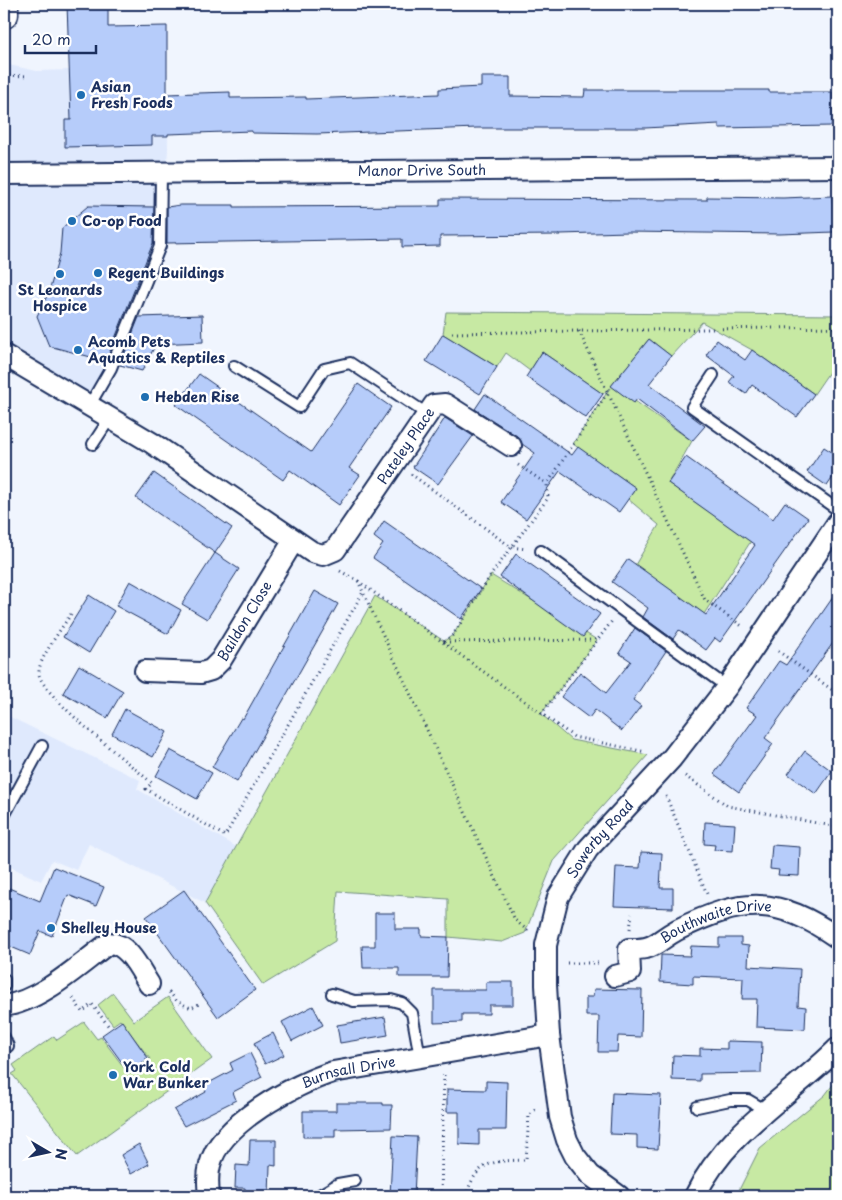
<svg xmlns="http://www.w3.org/2000/svg" width="842" height="1200" font-family="'Playpen Sans',sans-serif">
<style>
.built{fill:#dfe9fd}
.green{fill:#c7e9a3;stroke:#718c80}
.building{fill:#b6ccfa;stroke:#1b2f5e}
.lines{fill:none;stroke-linecap:round;stroke-linejoin:round}
.lane-casing{stroke:#1b2f5e;stroke-width:14}
.street-casing{stroke:#1b2f5e;stroke-width:24}
.secondary-casing{stroke:#1b2f5e;stroke-width:31}
.path{stroke:#1b2f5e;stroke-width:3;stroke-dasharray:1 4;stroke-linecap:butt}
.lane{stroke:#fff;stroke-width:10}
.street{stroke:#fff;stroke-width:20}
.secondary{stroke:#fff;stroke-width:28}
.poi-dot{fill:#1f6fb2;stroke:#fff;stroke-width:2}
.labels{text-anchor:middle;stroke-width:5;stroke-linejoin:round;paint-order:stroke}
.poi-label{font-size:14px;font-weight:bold;fill:#1b2f5e;stroke:#fff;text-anchor:start}
.street-label{font-size:14px;fill:#1b2f5e;stroke:#fff}
</style>
<rect width="100%" height="100%" fill="#f0f5fe"/>
<filter id="ink" filterUnits="userSpaceOnUse"><feTurbulence type="fractalNoise" baseFrequency=".02" numOctaves="2"/><feDisplacementMap in="SourceGraphic" scale="10" xChannelSelector="R" yChannelSelector="G"/><feConvolveMatrix kernelMatrix="1 2 1 2 8 2 1 2 1" color-interpolation-filters="sRGB"/></filter>
<g filter="url(#ink)">
<g class="built">
<path d="M4 64 37 71 167 67 168 150 160 246 89 406 4 355Z"/>
<path d="M4 714 140 780 137 789 240 849 205 903 89 844 76 870 52 860 41 881 4 864Z"/>
</g>
<g class="green">
<path d="M446 312 838 315V359L814 394 752 350 702 322 671 356 649 339 612 385 692 441 668 483 751 541 704 614 635 565 659 525 628 499 636 488 573 444 610 388 603 394 542 352 530 371 506 353 497 367 443 334Z"/>
<path d="M491 575 597 640 541 714 571 740 648 755 554 861 525 933 502 942 448 937V899L338 891 335 941 263 985 205 903 375 596 444 641 453 635Z"/>
<path d="M113 993 134 1021 168 997 212 1059 77 1156 12 1074 17 1071 13 1065 54 1036 57 1040 84 1022 97 1039 101 1037 129 1074 150 1059 120 1020 113 1025 98 1005Z"/>
<path d="M838 1078V1196H736L760 1148 825 1095Z"/>
</g>
<g class="building">
<path d="M67 4H108V27L167 26V94L230 92V98L306 97V99L439 94V89L481 87V77H510V96L584 97 585 90H769V92H832V126L719 128V124L645 128H477L317 134 252 133V131L168 134V136H152V145L65 147V120H71Z"/>
<path d="M832 196 834 232 780 234 628 232 560 234V235L440 236V246L402 247V239L167 243V207L180 205H234V207L440 206V199L707 200V197L783 198Z"/>
<path d="M88 206 154 207 153 243 106 361 49 346 37 316 49 292 60 253 62 228Z"/>
<path d="M202 315 203 342 156 344 142 371 120 365 139 317Z"/>
<path d="M443 334 497 367 480 394 426 361Z"/>
<path d="M649 339 671 356 649 384 705 426 692 441 637 399 634 403 611 386Z"/>
<path d="M717 340 745 360 752 350 814 394 797 417 752 385 746 394 729 382 734 376 706 355Z"/>
<path d="M542 352 603 394 586 418 526 377Z"/>
<path d="M199 374 311 452 358 384 391 407 349 468 360 475 339 505 290 470 283 480 176 405Z"/>
<path d="M485 394 572 455 578 447 636 488 619 512 560 471 526 519 501 502 535 453 522 444 517 436 475 409Z"/>
<path d="M445 418 473 436 438 484 413 467Z"/>
<path d="M824 447 838 456V470L827 486 807 472Z"/>
<path d="M686 457 773 519 785 502 808 518 720 642 715 638 706 650 679 630 673 639 643 617 648 608 612 582 628 559 706 615 755 545 668 483Z"/>
<path d="M154 473 232 528 215 553 136 498Z"/>
<path d="M384 521 481 589 461 619 373 558 383 544 374 537Z"/>
<path d="M215 553 239 569 207 619 182 604Z"/>
<path d="M516 554 600 614 583 637 500 577Z"/>
<path d="M130 581 181 610 168 634 116 606Z"/>
<path d="M838 590V636L765 738 773 744 739 792 714 774 757 715 746 708 779 661 786 665Z"/>
<path d="M315 591 338 604 237 782 212 767 241 718 243 719Z"/>
<path d="M89 595 114 611 89 653 63 637Z"/>
<path d="M635 628 666 651 633 700 641 706 622 731 595 710 589 718 561 697 580 672 606 693 631 661 619 653Z"/>
<path d="M79 665 123 691 107 718 63 693Z"/>
<path d="M125 709 167 732 153 757 112 734Z"/>
<path d="M170 750 212 773 197 799 156 776Z"/>
<path d="M805 751 832 771 816 794 788 774Z"/>
<path d="M705 822 735 824 733 851 714 850 715 845 704 844Z"/>
<path d="M772 845 800 847 799 876 778 875 779 870 770 869Z"/>
<path d="M641 852 662 853 660 888H673V908L614 906 616 867 640 868Z"/>
<path d="M54 867 104 887 96 906 68 895 52 936 40 931 30 955 4 944V886L40 901Z"/>
<path d="M184 890 255 990 218 1017 146 917Z"/>
<path d="M375 913H395V929H421V936L448 937 447 977H399V968H363L362 946H375Z"/>
<path d="M719 938H741V945L749 946 748 966 800 969 798 1006 806 1007 805 1029 756 1027 757 999H742L743 978 693 976V984L660 982 661 955 690 956 691 946 719 947Z"/>
<path d="M486 982H513V1005H489V1014H462V1022L434 1023V990H486Z"/>
<path d="M594 989 642 990 641 1037 618 1036 617 1052H598L599 1016H586V997H593Z"/>
<path d="M313 1006 323 1025 292 1041 282 1022Z"/>
<path d="M385 1017 388 1035 340 1043 337 1025Z"/>
<path d="M122 1021 148 1058 129 1072 102 1035Z"/>
<path d="M273 1033 284 1055 265 1064 254 1043Z"/>
<path d="M727 1041 762 1042 761 1073 700 1074V1081L672 1080 673 1055 700 1056V1048L727 1049Z"/>
<path d="M250 1053 262 1077 233 1092 236 1100 184 1126 174 1110 206 1092 203 1086 233 1070 230 1063Z"/>
<path d="M486 1081 507 1082 506 1130H479V1145L459 1144V1112H447V1089L486 1090Z"/>
<path d="M612 1093 661 1095 658 1149 637 1148V1135L610 1134Z"/>
<path d="M336 1103H383V1105H392L391 1128 335 1129V1137H303V1111H336Z"/>
<path d="M393 1136 417 1137 414 1196H390Z"/>
<path d="M250 1140H276V1166L270 1165 269 1196H245V1188H235L236 1165 249 1166Z"/>
<path d="M139 1144 149 1164 131 1174 121 1155Z"/>
</g>
<g class="lines">
<defs>
<g id="lane">
<path d="M234 366 299 407 324 369 350 363 427 414"/>
<path d="M713 375 692 407 838 510"/>
<path d="M89 406 111 368 160 246 161 173"/>
<path d="M93 444 110 418"/>
<path d="M541 551 727 687"/>
<path d="M4 816 42 746"/>
<path d="M4 979V986"/>
<path d="M332 994 354 1001 391 1000 402 1003 412 1013 420 1057"/>
<path d="M4 1037 8 1046"/>
<path d="M697 1107 730 1100H748L765 1110"/>
<path d="M318 1196 338 1184 355 1181"/>
</g>
<g id="street">
<path id="s1" d="M4 174 838 167"/>
<path id="s2" d="M4 355 152 443 312 552 323 555 335 550 434 405 445 404 511 446"/>
<path id="s3" d="M145 671 201 673 211 670 221 660 294 540"/>
<path id="s4" d="M615 976 630 972 629 949C656 950 655 942 677 930 743 897 777 896 838 938"/>
<path d="M4 1006C41 1001 79 965 109 943 128 943 140 970 149 984"/>
<path id="s5" d="M209 1196C208 1186 207 1176 210 1165 220 1123 295 1084 333 1072L549 1035"/>
<path id="s6" d="M619 1196 590 1175 575 1156 567 1140 560 1117 549 1035 546 985V945L558 897 588 849 672 758 727 687 838 522"/>
<path d="M695 1196C726 1131 789 1097 838 1048"/>
</g>
<path id="secondary" d="M4 14V4"/>
</defs>
<use href="#lane" class="lane-casing"/>
<use href="#street" class="street-casing"/>
<use href="#secondary" class="secondary-casing"/>
<g class="path">
<path d="M4 75 28 76"/>
<path d="M579 331 705 600 742 626"/>
<path d="M452 333 838 327"/>
<path d="M518 465 547 484"/>
<path d="M411 474 511 547 526 549"/>
<path d="M340 571 358 581 515 920 528 931"/>
<path d="M358 581 574 737 646 752"/>
<path d="M71 614C63 627 37 660 39 674 42 696 131 765 152 783L146 789 225 836 363 592"/>
<path d="M444 642 453 635 491 575 548 498 547 484 608 392"/>
<path d="M444 642 597 640"/>
<path d="M778 651 838 694"/>
<path d="M541 714 612 621"/>
<path d="M685 776 728 806 838 827"/>
<path d="M666 796 707 894"/>
<path d="M630 929 632 914"/>
<path d="M567 963H598"/>
<path d="M169 992 178 1002 191 1008 199 1004"/>
<path d="M73 998 82 1012 92 1004 110 1028"/>
<path d="M441 1196 444 1074"/>
<path d="M466 1196C477 1160 493 1161 526 1160L529 1115 537 1108"/>
</g>
<use href="#lane" class="lane"/>
<use href="#street" class="street"/>
<use href="#secondary" class="secondary"/>
</g>
</g>
<g class="poi-dot">
<circle cx="81" cy="95" r="5"/>
<circle cx="72" cy="221" r="5"/>
<circle cx="98" cy="273" r="5"/>
<circle cx="60" cy="274" r="5"/>
<circle cx="78" cy="350" r="5"/>
<circle cx="145" cy="397" r="5"/>
<circle cx="51" cy="928" r="5"/>
<circle cx="113" cy="1075" r="5"/>
</g>
<g class="labels">
<g class="poi-label">
<text x="91" y="92">Asian<tspan x="91" dy="16">Fresh Foods</tspan></text>
<text x="82" y="226">Co-op Food</text>
<text x="108" y="278">Regent Buildings</text>
<text x="60" y="295" text-anchor="middle">St Leonards<tspan x="60" dy="16">Hospice</tspan></text>
<text x="88" y="347">Acomb Pets<tspan x="88" dy="16">Aquatics &amp; Reptiles</tspan></text>
<text x="155" y="402">Hebden Rise</text>
<text x="61" y="933">Shelley House</text>
<text x="123" y="1072">York Cold<tspan x="123" dy="16">War Bunker</tspan></text>
</g>
<g class="street-label">
<text dy="5" stroke="none"><textPath href="#s1" startOffset="418">Manor Drive South</textPath></text>
<text dy="5" stroke="none"><textPath href="#s2" startOffset="516">Pateley Place</textPath></text>
<text dy="5" stroke="none"><textPath href="#s3" startOffset="126">Baildon Close</textPath></text>
<text dy="5" stroke="none"><textPath href="#s6" startOffset="396">Sowerby Road</textPath></text>
<text dy="5" stroke="none"><textPath href="#s4" startOffset="132">Bouthwaite Drive</textPath></text>
<text dy="5" stroke="none"><textPath href="#s5" startOffset="205">Burnsall Drive</textPath></text>
</g>
</g>
<rect width="842" height="1200" fill="none" stroke="#fff" stroke-width="20"/>
<rect x="10" y="10" width="822" height="1180" fill="none" stroke="#1b2f5e" stroke-width="2" filter="url(#ink)"/>
<g transform="translate(48 1152) rotate(99)" stroke="#ffffff" stroke-width="4" paint-order="stroke">
<path d="M0-4L9 19L0 12L-9 19Z" fill="#1b2f5e"/>
<text y="-8" font-size="14" font-weight="bold" text-anchor="middle" fill="#1b2f5e">N</text>
</g>
<path d="M25 45v8h71v-8" fill="none" stroke="#1b2f5e" stroke-width="2.5"/>
<text x="32" y="45" font-size="15" fill="#1b2f5e" stroke="#ffffff" stroke-width="4" paint-order="stroke">20 m</text>
</svg>
